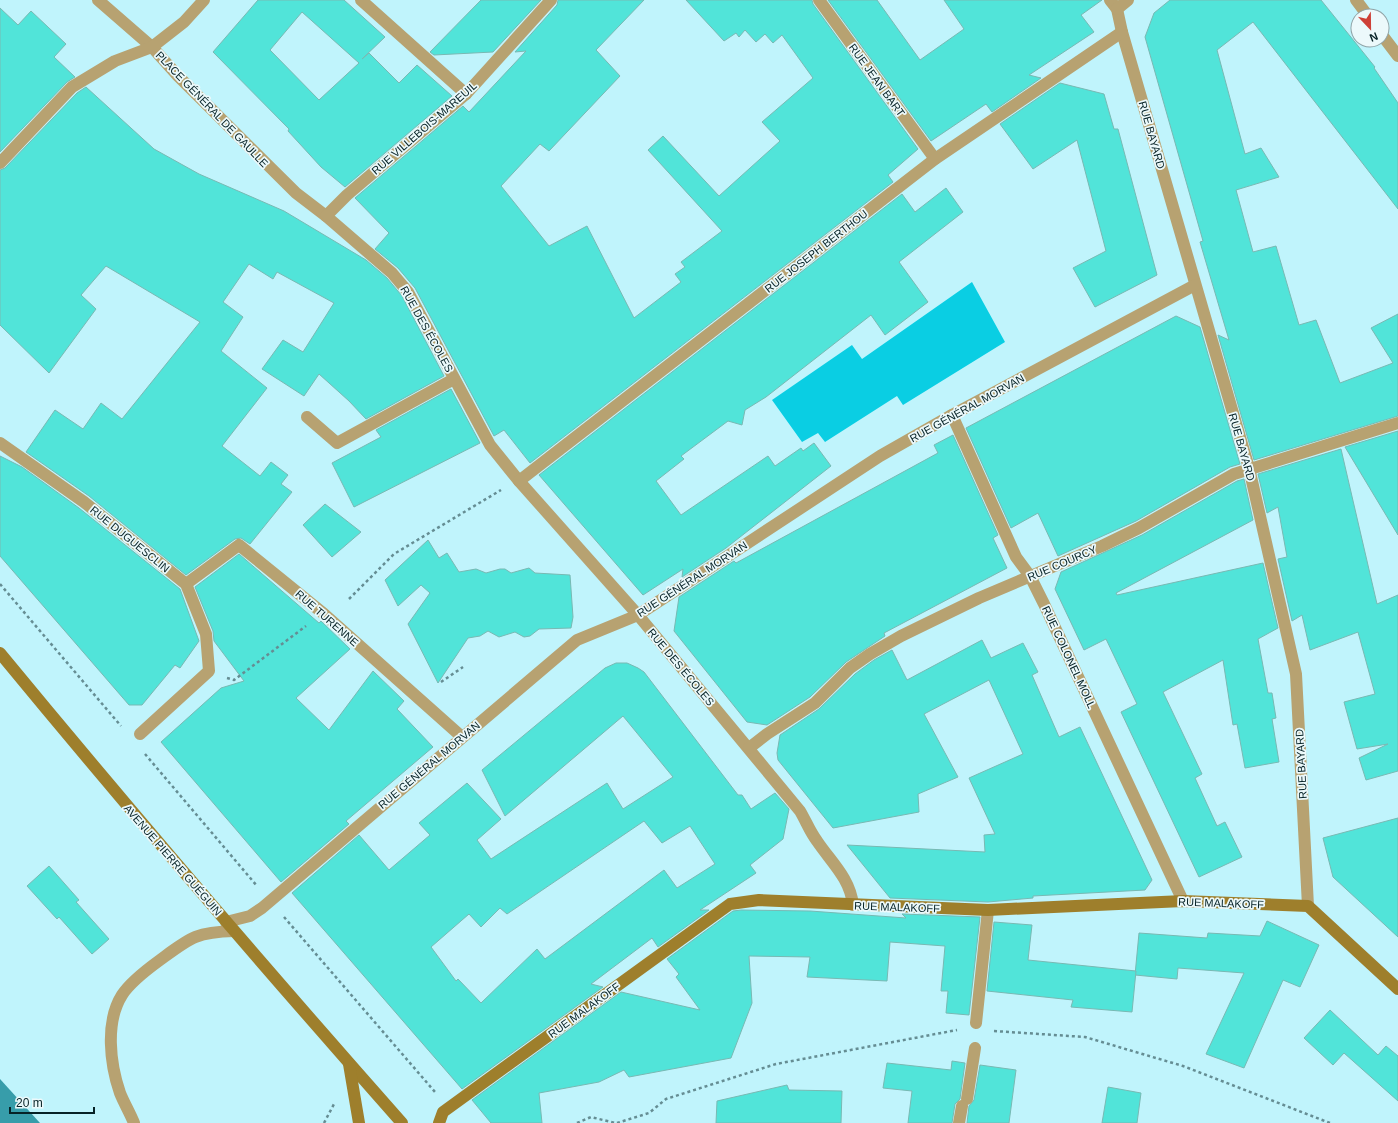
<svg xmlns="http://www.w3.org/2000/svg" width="1398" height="1123" font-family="Helvetica,sans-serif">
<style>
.green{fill:#0acee3}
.water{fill:#379daa}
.building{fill:#51e4d9;stroke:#78b9b3;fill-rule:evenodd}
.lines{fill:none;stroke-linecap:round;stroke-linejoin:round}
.path{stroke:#658d93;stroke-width:2.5;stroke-dasharray:3 3;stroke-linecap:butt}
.lane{stroke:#b7a271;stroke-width:12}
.street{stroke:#b7a271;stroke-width:12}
.secondary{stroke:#9e7f2c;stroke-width:12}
.labels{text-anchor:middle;stroke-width:3.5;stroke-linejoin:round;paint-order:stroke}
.street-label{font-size:11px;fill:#062226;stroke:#ecf9fb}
</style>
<rect width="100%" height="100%" fill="#c0f4fc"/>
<path class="green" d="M972 282 1005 342 903 405 897 396 825 442 818 433 802 442 772 400 852 345 862 359Z"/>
<path class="water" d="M0 1079 40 1123H0Z"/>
<g class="building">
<path d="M258 0H344L385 37 362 59 369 53 399 83 417 65 452 96 345 187 321 167 288 131 289 129 213 52ZM302 12 359 63 319 100 270 50Z"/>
<path d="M481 0H541L493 52 434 55 430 52Z"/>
<path d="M558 0H644L596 50 620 76 549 151 540 144 501 186 549 246 587 226 634 318 681 282 675 274 685 267 681 262 722 231 648 150 663 136 719 196 780 141 762 122 813 78 782 35 773 43 765 34 756 42 745 30 739 37 736 33 724 41 686 0H812L813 4 918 149 888 175 893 182 530 463 504 430 494 436 415 288 398 268 375 249 389 233 355 198 463 106 469 112 526 51 515 52 557 5Z"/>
<path d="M828 0H877L920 60 964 29 944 0H1102L1081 15 1094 32 1029 75 1041 78 992 112 986 104 931 141Z"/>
<path d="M1170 0H1321L1375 67 1374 68 1398 103V209L1253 22 1217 50 1245 154 1261 148 1279 177 1236 190 1253 252 1276 246 1299 325 1316 320 1340 383 1393 363 1371 328 1398 314V416L1254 460 1218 335 1229 340 1200 242 1203 241 1145 37 1154 13Z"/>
<path d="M0 8 18 25 31 11 66 44 54 57 75 77 67 82 0 152Z"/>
<path d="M1060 83 1104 94 1114 129H1118L1157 275 1095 307 1073 268 1106 251 1077 140 1033 169 1000 124Z"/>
<path d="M86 87 154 149 199 174 284 211 366 260 387 278 402 296 444 376 366 419 349 401 319 374 304 396 262 369 283 340 303 352 334 303 277 272 273 279 249 264 223 302 243 317 221 351 267 388 222 446 260 476 271 462 288 475 281 484 292 492 250 544 241 538 235 539 186 575 89 496 26 452 55 410 83 429 101 403 122 419 200 322 106 266 81 295 96 309 49 373 0 325V170L5 168 77 93Z"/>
<path d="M946 188 963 212 899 262 928 302 885 335 871 315 766 397 745 410 742 425 728 421 681 456 684 459 656 481 681 515 768 456 775 466 801 448 803 451 814 443 831 466 726 548 682 577 683 569 643 595 539 475 902 194 915 212Z"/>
<path d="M1176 316 1200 327 1240 464 1230 467 1136 521 1058 556 1038 513 1011 528 966 428Z"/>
<path d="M451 389 480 443 354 507 332 463 381 437 376 430Z"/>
<path d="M1398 431V535L1345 447Z"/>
<path d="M953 435 998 535 993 538 1007 568 884 633 885 636 846 662 810 697 767 725 747 722 674 631 679 597 734 561 736 563 938 453 934 445Z"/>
<path d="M1341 449 1377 604 1398 595V771L1366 780 1359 758 1388 744 1357 749 1344 702 1375 694 1358 632 1310 650 1302 615 1292 621 1278 559 1287 557 1278 507 1267 513 1258 474Z"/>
<path d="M0 456 22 467 79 508 180 589 199 641 180 668 175 665 142 705H129L0 556Z"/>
<path d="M1244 479 1253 520 1116 593 1117 595 1263 563 1278 628 1258 639 1268 693H1272L1276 718 1272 719 1279 762 1245 768 1237 724 1233 725 1223 660 1163 692 1202 774 1195 778 1217 826 1225 822 1242 857 1199 877 1121 712 1137 704 1106 639 1084 650 1055 589 1061 572 1142 535 1237 481Z"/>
<path d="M325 504 361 532 332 557 303 525Z"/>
<path d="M428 540 439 558 447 553 459 572 476 569 486 573 500 569H505L511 573 529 568 535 573 570 575 573 617 571 628 539 629 530 636 524 637 515 632 499 637 488 631 480 636 468 638 438 683 408 624 430 593 421 585 398 606 385 580Z"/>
<path d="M239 554 319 623 321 621 350 649 296 698 329 730 373 671 404 701 397 709 433 747 346 821 349 824 281 882 161 742 221 688 244 681 214 641 213 631 195 587Z"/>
<path d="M982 640 991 658 1023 643 1038 672 1032 675 1059 737 1080 727 1152 880 1145 890 1033 896V898L988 902 890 898 847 845 985 852 984 835 995 834 969 778 1023 754 989 680 924 714 958 777 918 794 919 812 833 828 778 760 777 753 780 735 819 709 855 674 874 660 892 650 907 680Z"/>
<path d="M616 663H627L638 668 644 672 738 795H742L751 809 775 793 789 809 783 839 750 865 756 873 700 910H709L658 947 652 938 591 984 603 987 462 1089 292 893 359 835 389 870 430 835 419 823 467 783 501 819 477 840 491 859 607 783 623 809 673 777 623 716 505 816 482 770 605 668ZM644 821 662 843 690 826 715 864 677 888 664 870 545 959 537 949 481 1003 458 979 456 981 431 947 469 914 481 927 500 908 507 914Z"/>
<path d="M1398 818V937L1333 877 1323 838Z"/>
<path d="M49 866 79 900 76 902 109 939 92 954 59 917 57 919 27 886Z"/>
<path d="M741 910 810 911 906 918 902 914 980 917 969 1015 946 1013 948 991H941L945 946 890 942 887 981 807 977 810 957 749 956 752 1003 731 1058 629 1077 624 1070 599 1082 539 1093 542 1123H491L472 1100 621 992 700 1010 676 977 679 974 667 959 733 911Z"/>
<path d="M1267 921 1319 945 1300 987 1283 980 1244 1068 1206 1054 1244 973 1178 968 1177 979 1135 975 1139 933 1207 938 1208 933 1260 936Z"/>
<path d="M994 922 1032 925 1028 960 1136 971 1132 1012 1071 1007 1073 1000 987 991Z"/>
<path d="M1330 1010 1378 1055 1386 1046 1398 1056V1101L1344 1053 1333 1065 1304 1038Z"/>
<path d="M952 1061 965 1063 960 1099 955 1104 952 1123H908L912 1091 883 1088 887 1063 951 1070Z"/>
<path d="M980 1065 1016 1070 1009 1123H967L969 1106 974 1100Z"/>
<path d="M787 1085 789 1090 842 1091 841 1123H716L717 1101Z"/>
<path d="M1108 1087 1141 1093 1137 1123H1102Z"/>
</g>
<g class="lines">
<g class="path">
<path d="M0 584 121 726"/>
<path d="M349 599 394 554 501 490"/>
<path d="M227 678 234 680 306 626"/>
<path d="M441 682 463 667"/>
<path d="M145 754 257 886"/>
<path d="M284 917 435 1092"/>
<path d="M994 1031 1085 1037 1183 1066 1330 1123"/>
<path d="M324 1123 334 1104"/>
<path d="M577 1123 591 1117 615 1123"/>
<path d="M617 1123 649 1113 666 1099 776 1064 957 1030"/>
</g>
<g class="lane">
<path d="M186 584 239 545 324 614 462 737"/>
<path d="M134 1123C130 1113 124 1103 120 1093 110 1064 105 1022 122 995 129 984 149 968 160 960 190 938 196 932 234 931"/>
</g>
<g class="street">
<path d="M98 0 152 47 178 76 296 193 326 216 392 273 408 292 490 445 519 481 638 615 800 811C806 821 810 832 817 841 831 862 850 878 853 905"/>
<path d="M361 0 466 94"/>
<path d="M819 0 935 159"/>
<path d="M1110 0 1117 9 1122 32 1249 468 1296 674 1308 906"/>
<path d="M1356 0 1368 16"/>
<path d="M1117 9 1128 0"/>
<path d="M1382 35 1398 56"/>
<path d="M0 163 72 87 115 61 152 47 184 22 204 0"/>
<path d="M326 216 347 195 466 94 551 0"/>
<path d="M952 415 1016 557 1030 576 1044 604 1183 901"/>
<path d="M307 417 337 443 454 379"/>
<path d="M0 443 84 502 186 584 206 634 209 671 140 734"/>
<path d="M519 481 935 159 1122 32"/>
<path d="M749 748 767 734 815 703 850 668 870 654 901 636 979 598 1102 546 1139 528 1234 474 1398 423"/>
<path d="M226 922 250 916 262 908 577 640 638 615 880 456 952 415 1195 285"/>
<path d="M976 1023 988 910"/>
<path d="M967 1099 975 1048"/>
<path d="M959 1123 962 1106"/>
</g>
<g class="secondary">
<path d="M0 653C131 812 265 968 402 1123"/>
<path d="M349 1064 359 1123"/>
<path d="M439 1123 443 1112 730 904 759 900 988 910 1183 901 1308 906 1398 989"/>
</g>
</g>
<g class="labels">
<g class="street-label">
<text transform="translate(877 80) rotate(54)" y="4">RUE JEAN BART</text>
<text transform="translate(212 109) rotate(46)" y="4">PLACE GÉNÉRAL DE GAULLE</text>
<text transform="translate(424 128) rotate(-41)" y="4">RUE VILLEBOIS-MAREUIL</text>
<text transform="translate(1152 135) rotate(74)" y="4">RUE BAYARD</text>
<text transform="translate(816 251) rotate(-38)" y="4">RUE JOSEPH BERTHOU</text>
<text transform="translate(427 329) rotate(61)" y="4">RUE DES ÉCOLES</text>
<text transform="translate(967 408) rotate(-29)" y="4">RUE GÉNÉRAL MORVAN</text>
<text transform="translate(1242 447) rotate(74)" y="4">RUE BAYARD</text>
<text transform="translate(130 539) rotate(39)" y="4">RUE DUGUESCLIN</text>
<text transform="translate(1062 563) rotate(-23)" y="4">RUE COURCY</text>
<text transform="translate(692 579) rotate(-33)" y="4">RUE GÉNÉRAL MORVAN</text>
<text transform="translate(327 618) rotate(41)" y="4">RUE TURENNE</text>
<text transform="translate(1069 657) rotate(65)" y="4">RUE COLONEL MOLL</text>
<text transform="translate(681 667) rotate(50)" y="4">RUE DES ÉCOLES</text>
<text transform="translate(1301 764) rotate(-93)" y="4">RUE BAYARD</text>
<text transform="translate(429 765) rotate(-40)" y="4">RUE GÉNÉRAL MORVAN</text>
<text transform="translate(173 860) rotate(49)" y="4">AVENUE PIERRE GUÉGUIN</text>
<text transform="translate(1221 903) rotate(2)" y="4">RUE MALAKOFF</text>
<text transform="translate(897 907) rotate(2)" y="4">RUE MALAKOFF</text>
<text transform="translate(584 1010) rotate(-36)" y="4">RUE MALAKOFF</text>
</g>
</g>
<g transform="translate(1370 28) rotate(158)"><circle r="19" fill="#ecf9fb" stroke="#90a3a6"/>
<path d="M0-3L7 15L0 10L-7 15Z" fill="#ce4037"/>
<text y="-6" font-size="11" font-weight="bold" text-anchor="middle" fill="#062226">N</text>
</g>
<path d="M10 1107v6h84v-6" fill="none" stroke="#062226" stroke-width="2"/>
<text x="16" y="1107" font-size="12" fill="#062226" stroke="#ecf9fb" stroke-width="3" paint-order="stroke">20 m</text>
</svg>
